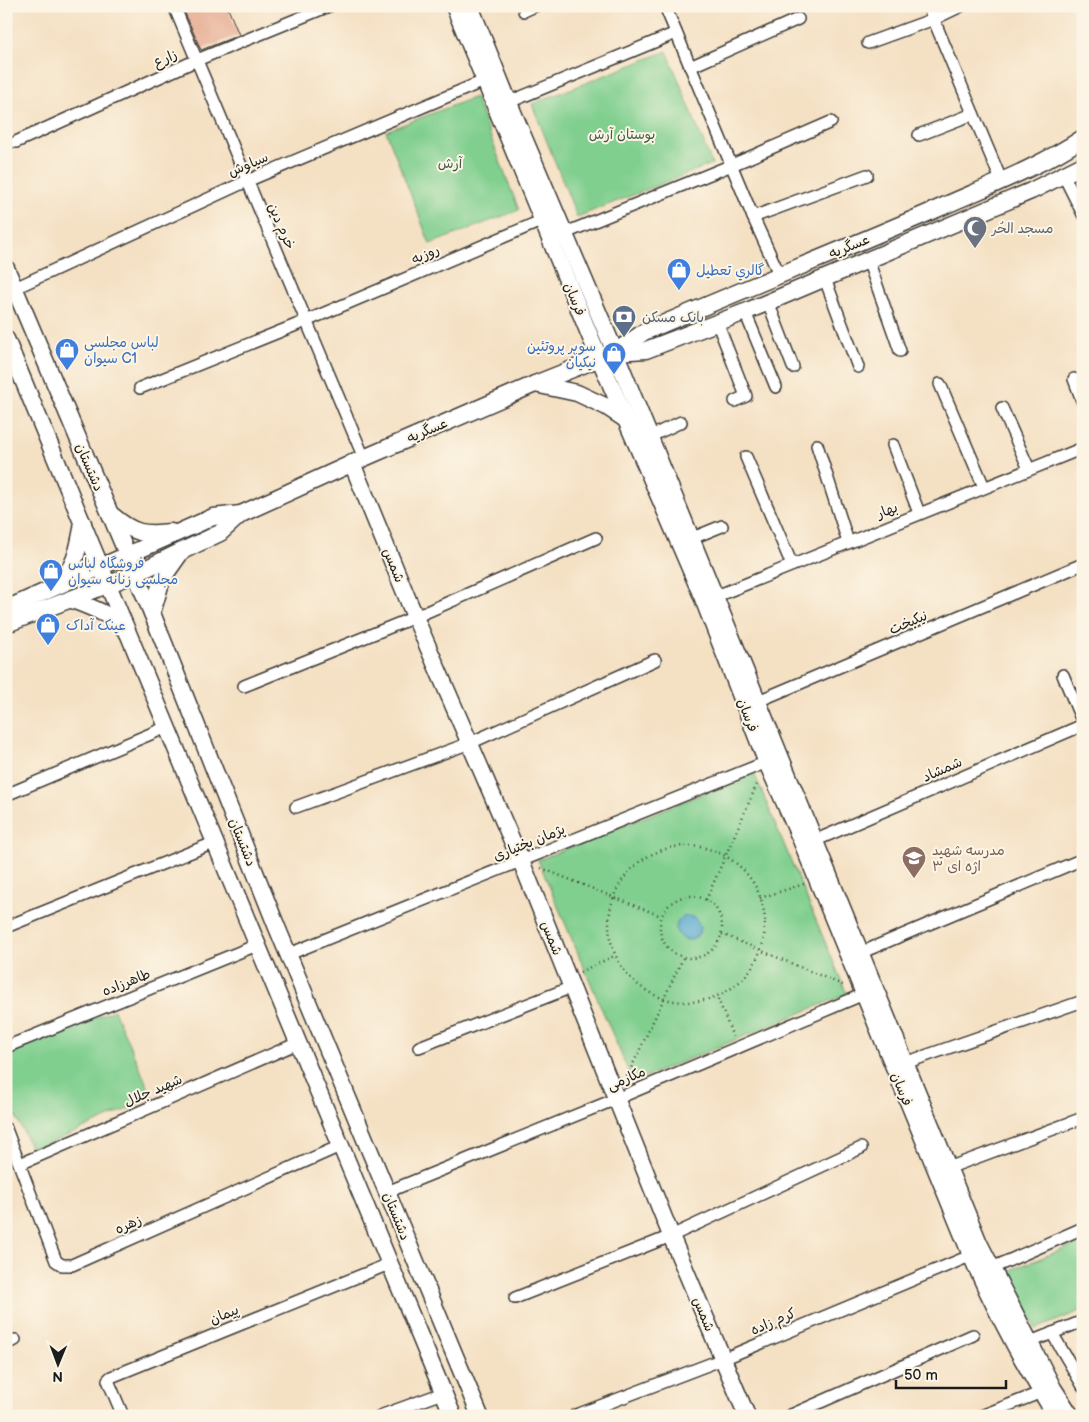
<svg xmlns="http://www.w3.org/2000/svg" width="1089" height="1422" font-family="'Balsamiq Sans','Playpen Sans Arabic',sans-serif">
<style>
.green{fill:#80cf8f;stroke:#4e7656}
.water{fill:#51a7ce;stroke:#366275}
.building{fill:#e5a88f}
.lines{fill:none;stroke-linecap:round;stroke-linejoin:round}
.street-casing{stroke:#3c3935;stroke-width:14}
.secondary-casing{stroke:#3c3935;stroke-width:19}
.path{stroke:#3c3935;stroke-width:2.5;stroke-dasharray:1 4;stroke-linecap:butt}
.street{stroke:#fff;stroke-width:11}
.secondary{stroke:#fff;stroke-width:16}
.labels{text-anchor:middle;stroke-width:4;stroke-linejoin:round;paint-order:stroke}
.street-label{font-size:14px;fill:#1c1c1c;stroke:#fcf5e5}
.park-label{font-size:14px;fill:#3f5b44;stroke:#fcf5e5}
.worship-label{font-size:14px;fill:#5b616d;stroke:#fcf5e5;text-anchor:start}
.shop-label{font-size:14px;fill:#366cbe;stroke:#fcf5e5;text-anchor:start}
.service-label{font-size:14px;fill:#4e5e75;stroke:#fcf5e5;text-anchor:start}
.education-label{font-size:14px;fill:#785e54;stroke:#fcf5e5;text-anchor:start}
</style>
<rect width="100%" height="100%" fill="#fcf5e5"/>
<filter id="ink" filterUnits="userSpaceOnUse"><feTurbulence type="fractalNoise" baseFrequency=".02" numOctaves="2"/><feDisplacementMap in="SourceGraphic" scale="10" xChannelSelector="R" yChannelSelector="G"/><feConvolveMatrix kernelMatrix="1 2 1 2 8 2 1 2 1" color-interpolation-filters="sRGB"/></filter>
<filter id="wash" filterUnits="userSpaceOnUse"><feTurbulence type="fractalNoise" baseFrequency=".0096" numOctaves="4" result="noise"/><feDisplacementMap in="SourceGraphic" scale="20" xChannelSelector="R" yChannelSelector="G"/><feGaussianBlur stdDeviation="1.12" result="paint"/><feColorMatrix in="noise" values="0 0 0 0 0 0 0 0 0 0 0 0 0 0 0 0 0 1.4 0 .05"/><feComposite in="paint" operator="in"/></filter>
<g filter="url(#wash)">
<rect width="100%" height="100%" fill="#f4e0c3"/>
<g class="green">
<path d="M667 51 712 164 577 217 532 104Z"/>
<path d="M475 97 519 210 430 244 386 131Z"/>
<path d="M754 773 847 994 633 1082 538 860Z"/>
<path d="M114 1010 153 1098 32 1151 6 1094V1054Z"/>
<path d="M1083 1241V1310L1036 1329 1006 1272Z"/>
</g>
<circle class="water" cx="688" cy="928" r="12"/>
<g id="blocks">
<path class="building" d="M182 6H227L239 35 201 50Z"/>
</g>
</g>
<g filter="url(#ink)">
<use href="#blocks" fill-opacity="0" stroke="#3c3935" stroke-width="1"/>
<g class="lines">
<defs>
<g id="street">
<path d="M174 6 364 458"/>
<path d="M665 6 753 217 779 274"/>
<path d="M928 6 1001 180"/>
<path d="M524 11 535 6"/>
<path d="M868 43 934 19 961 6"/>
<path d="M690 67 798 19"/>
<path d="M502 105 676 33"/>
<path d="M919 135 973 114"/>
<path d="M16 142 197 60 329 6"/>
<path d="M1064 176 1083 214"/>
<path d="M753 217 867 175"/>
<path d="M558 236 732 165 831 122"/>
<path d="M868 260 900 351"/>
<path d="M825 279 858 367"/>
<path d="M15 288 247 181 491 78"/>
<path d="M768 302 793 367"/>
<path d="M745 312 776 387"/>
<path d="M717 322 746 396 735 401"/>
<path d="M1074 379 1083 403"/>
<path d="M940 384 984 487"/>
<path d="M140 388 306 321 548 218"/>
<path d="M1002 408 1029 469"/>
<path d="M649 437 681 422"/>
<path d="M817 445 848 542"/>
<path d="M893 445 919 513"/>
<path d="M746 457 792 565"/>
<path d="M685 541 722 526"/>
<path d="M709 599 1083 448"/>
<path d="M1063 675 1083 723"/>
<path d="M244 686 415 617 596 538"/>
<path d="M751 704 1083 564"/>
<path d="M6 795 167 727"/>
<path d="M296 807 470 743 655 660"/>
<path d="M814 841 1083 725"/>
<path d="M6 927 216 842"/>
<path d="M860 953 1083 859"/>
<path d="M289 954 772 760"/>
<path d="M6 1047 257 945"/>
<path d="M419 1047 572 987"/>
<path d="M905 1063 1083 1001"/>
<path d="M6 1129 56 1261 62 1265H72L340 1146"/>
<path d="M20 1164 298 1043"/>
<path d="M948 1168 1083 1118"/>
<path d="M387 1192 616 1099 871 991"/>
<path d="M992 1268 1083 1228"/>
<path d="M515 1298 671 1236 861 1148"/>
<path d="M1052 1333 1083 1386"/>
<path d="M1030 1342 1083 1321"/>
<path d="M6 1343 15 1340"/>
<path d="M123 1416 110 1385 108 1380 111 1377 389 1264"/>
<path d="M380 1416 443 1393"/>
<path d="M574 1416 723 1359 977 1253"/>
<path d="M789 1416 973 1335"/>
<path d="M981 1416 1042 1392"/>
</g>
<g id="secondary">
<path d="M454 6 595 348 702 596 767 763 801 840 971 1255C995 1310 1024 1365 1056 1416"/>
<path d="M470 6 509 103 615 352 979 1243 1053 1388 1071 1416"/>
<path d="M6 268 152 613 276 925 480 1416"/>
<path d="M6 339 453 1416"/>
<path d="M615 352 646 350 745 312 1031 191 1083 165"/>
<path d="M535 384 577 393 607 407 625 419"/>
<path d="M352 463 415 617 526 873 674 1243 747 1416"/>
<path d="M113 516C134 534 144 535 171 532"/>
<path d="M57 584C76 568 79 546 83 523"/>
<path d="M70 599C90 607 112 614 126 631"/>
<path d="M6 609 213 517 241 514 364 458 535 384 615 352 644 332C741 290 840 251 937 209 986 187 1038 168 1083 138"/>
<path d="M152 613 162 579 179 555"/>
<path d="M6 622H12L135 574 180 552 220 533 241 514"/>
</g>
</defs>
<use href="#street" class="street-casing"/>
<use href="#secondary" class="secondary-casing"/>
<g class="path">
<circle cx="687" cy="924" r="78"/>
<path d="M541 868 661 916"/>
<circle cx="691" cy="927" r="31"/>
<path d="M760 898 804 884"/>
<path d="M706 900 758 782"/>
<path d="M722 934 845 986"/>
<path d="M580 972 616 955"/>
<path d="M718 999 733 1037"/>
<path d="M625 1081 683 958"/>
</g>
<use href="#street" class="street"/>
<use href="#secondary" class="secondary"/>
</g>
</g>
<defs>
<symbol id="mosque-pin" viewBox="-11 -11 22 30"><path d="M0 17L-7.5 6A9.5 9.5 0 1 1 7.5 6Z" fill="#6b7280" stroke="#fcf5e5"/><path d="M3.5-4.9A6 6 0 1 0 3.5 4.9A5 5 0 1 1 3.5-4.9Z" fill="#fff"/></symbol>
<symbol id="shop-pin" viewBox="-11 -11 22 30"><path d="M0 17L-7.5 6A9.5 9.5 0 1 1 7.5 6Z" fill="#3f7fe0" stroke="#fcf5e5"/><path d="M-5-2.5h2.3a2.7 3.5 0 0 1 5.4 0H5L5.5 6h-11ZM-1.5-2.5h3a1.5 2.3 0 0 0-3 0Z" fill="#fff"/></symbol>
<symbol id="bank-pin" viewBox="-11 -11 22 30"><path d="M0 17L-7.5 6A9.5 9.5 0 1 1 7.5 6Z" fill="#5c6f8a" stroke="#fcf5e5"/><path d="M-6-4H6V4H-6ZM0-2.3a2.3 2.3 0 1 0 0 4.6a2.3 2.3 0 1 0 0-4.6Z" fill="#fff"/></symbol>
<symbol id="school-pin" viewBox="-11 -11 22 30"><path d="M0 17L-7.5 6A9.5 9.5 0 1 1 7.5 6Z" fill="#8d6e63" stroke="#fcf5e5"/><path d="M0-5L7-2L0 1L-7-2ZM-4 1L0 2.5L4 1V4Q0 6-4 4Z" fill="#fff"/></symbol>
</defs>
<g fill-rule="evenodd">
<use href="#mosque-pin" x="961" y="214" width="28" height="38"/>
<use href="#shop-pin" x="665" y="256" width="28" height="38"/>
<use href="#bank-pin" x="610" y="303" width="28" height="38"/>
<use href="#shop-pin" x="53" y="336" width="28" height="38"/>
<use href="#shop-pin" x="600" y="340" width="28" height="38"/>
<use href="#shop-pin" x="37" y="557" width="28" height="38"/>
<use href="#shop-pin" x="34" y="611" width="28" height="38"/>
<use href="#school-pin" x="900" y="844" width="28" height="38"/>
</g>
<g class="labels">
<g class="street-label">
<text transform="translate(165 58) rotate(-24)" y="5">زارع</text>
<text transform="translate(248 164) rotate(-23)" y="5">سیاوش</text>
<text transform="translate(282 226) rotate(67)" y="5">خرم دین</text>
<text transform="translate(849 246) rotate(-22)" y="5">عسگریه</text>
<text transform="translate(425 254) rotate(-23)" y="5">روزبه</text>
<text transform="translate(575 299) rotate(67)" y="5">فرسان</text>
<text transform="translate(427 430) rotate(-23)" y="5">عسگریه</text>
<text transform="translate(90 467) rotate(67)" y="5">دشتستان</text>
<text transform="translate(887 510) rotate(-22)" y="5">بهار</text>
<text transform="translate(394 565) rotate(67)" y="5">شمس</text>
<text transform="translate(908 622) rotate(-23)" y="5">نیکبخت</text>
<text transform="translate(748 715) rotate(69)" y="5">فرسان</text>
<text transform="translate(942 769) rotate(-24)" y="5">شمشاد</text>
<text transform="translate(243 842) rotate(68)" y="5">دشتستان</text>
<text transform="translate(529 842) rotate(-22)" y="5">پژمان بختیاری</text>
<text transform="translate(552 938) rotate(68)" y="5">شمس</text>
<text transform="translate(126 982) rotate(-22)" y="5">طاهرزاده</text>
<text transform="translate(626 1078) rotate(-23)" y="5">مکارمی</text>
<text transform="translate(902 1089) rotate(68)" y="5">فرسان</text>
<text transform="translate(153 1090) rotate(-23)" y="5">شهید جلال</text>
<text transform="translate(397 1216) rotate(68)" y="5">دشتستان</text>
<text transform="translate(128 1224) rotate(-24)" y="5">زهره</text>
<text transform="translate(224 1314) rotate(-22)" y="5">پیمان</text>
<text transform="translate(704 1314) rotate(67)" y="5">شمس</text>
<text transform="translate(773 1321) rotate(-23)" y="5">کرم زاده</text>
</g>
<g class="park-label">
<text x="622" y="139">بوستان آرش</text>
<text x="450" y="168">آرش</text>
</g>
<g class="worship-label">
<text x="992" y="233">مسجد الحُر</text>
</g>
<g class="shop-label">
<text x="696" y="275">گالري تعطيل</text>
<text x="84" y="347">لباس مجلسی<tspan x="84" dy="16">سیوان C1</tspan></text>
<text x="596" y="351" text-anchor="end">سوپر پروتئین<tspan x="596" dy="16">نیکیان</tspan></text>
<text x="68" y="568">فروشگاه لباس<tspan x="68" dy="16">مجلسی زنانه سیوان</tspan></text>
<text x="66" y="630">عینک آداک</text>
</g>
<g class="service-label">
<text x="642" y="322">بانک مسکن</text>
</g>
<g class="education-label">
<text x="932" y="855">مدرسه شهید<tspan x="932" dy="16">اژه ای ۳</tspan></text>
</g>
</g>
<rect width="1089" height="1422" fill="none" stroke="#fcf5e5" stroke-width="25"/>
<g transform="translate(58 1364) rotate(181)" stroke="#fcf5e5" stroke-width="4" paint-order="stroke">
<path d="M0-4L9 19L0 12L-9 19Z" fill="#1c1c1c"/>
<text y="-8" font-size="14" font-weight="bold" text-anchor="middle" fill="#1c1c1c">N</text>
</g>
<path d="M896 1380v8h110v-8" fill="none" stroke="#1c1c1c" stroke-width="2.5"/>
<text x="904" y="1380" font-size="15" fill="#1c1c1c" stroke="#fcf5e5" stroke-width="4" paint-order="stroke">50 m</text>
</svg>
